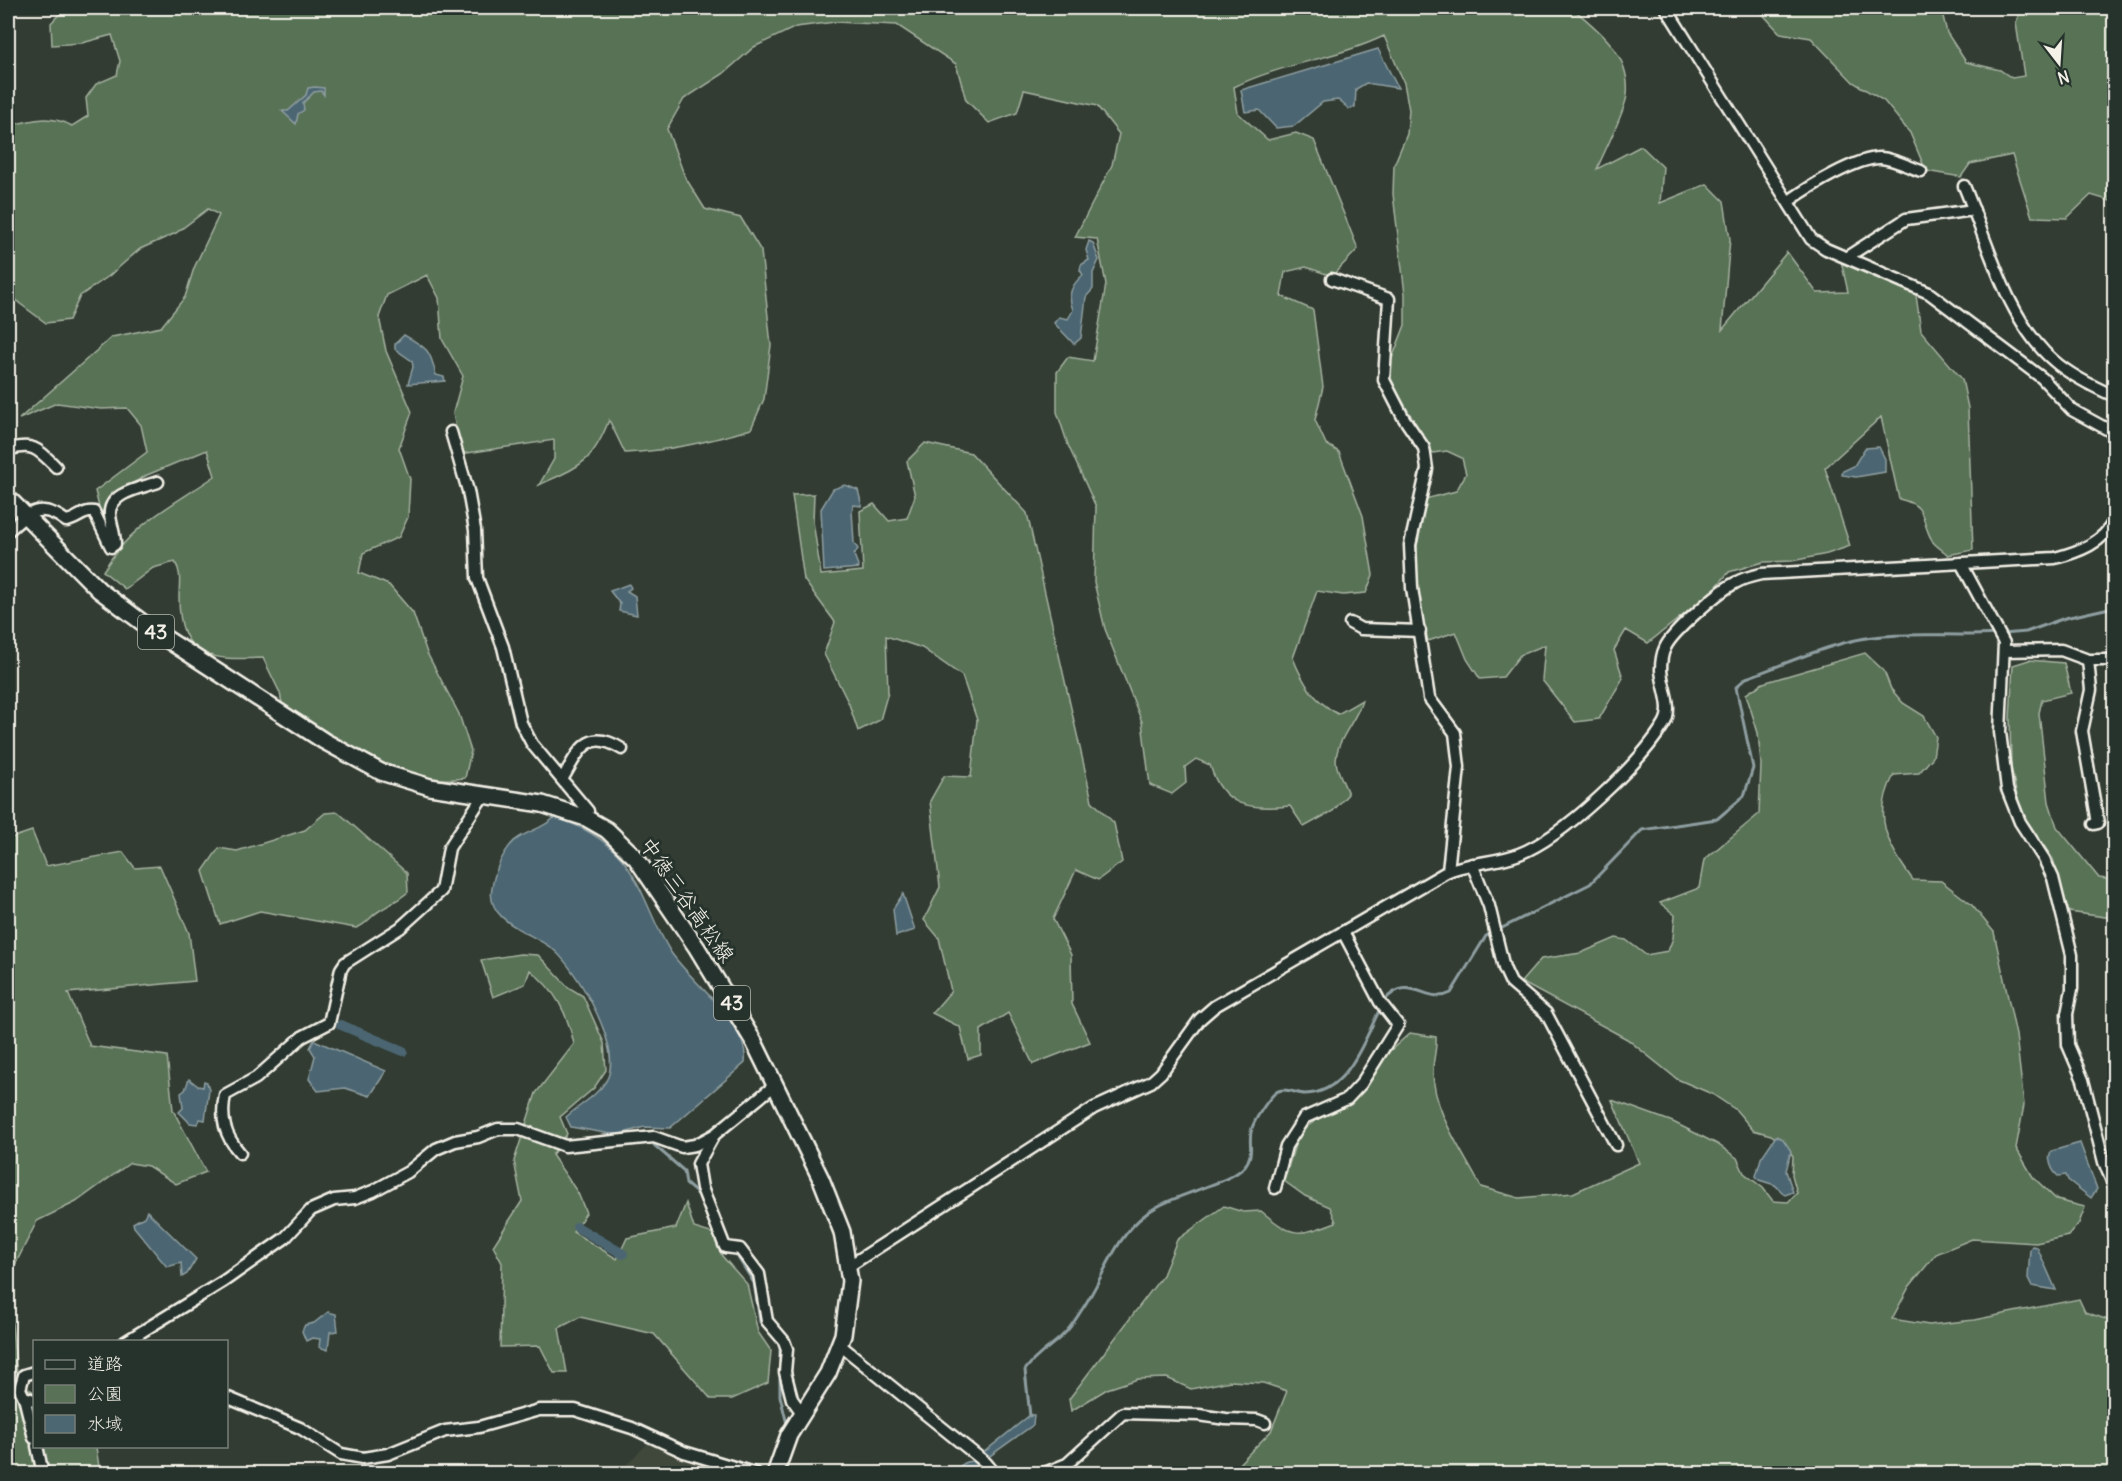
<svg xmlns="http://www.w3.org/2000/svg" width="2122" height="1481" font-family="Delius,'Klee One',sans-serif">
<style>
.built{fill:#41463a}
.green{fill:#597257;stroke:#a6b2a0;stroke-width:1.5}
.water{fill:#4c6672;stroke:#8f9ea1;stroke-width:1.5}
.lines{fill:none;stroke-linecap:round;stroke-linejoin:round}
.stream{stroke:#8f9ea1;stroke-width:3}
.canal{stroke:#4c6672;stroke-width:10}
.minor-casing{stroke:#f4f1e8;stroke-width:15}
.primary-casing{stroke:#f4f1e8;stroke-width:20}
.minor{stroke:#26332d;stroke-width:10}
.primary{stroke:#26332d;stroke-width:15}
.labels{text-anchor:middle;stroke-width:6;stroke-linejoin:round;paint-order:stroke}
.shield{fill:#26332d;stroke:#b6b8b0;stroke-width:1.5}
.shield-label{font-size:20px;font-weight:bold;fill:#f4f1e8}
.street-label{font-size:21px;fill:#f4f1e8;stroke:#26332d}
</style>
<rect width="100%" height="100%" fill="#323c33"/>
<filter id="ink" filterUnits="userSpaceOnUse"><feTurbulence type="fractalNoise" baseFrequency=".0167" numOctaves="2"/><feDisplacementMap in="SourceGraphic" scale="12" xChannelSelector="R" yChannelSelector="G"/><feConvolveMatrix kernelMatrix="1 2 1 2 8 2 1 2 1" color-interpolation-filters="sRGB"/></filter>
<g filter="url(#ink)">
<path class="built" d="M649 1442 692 1460 748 1474H617Z"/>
<g class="green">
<path d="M65 8H1572C1600 31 1631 55 1627 95 1625 112 1604 152 1597 169L1641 146 1663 167 1660 203 1707 184 1724 201 1730 239 1722 330 1787 252 1817 293 1848 292 1840 256 1916 295 1921 331 1962 379 1968 408 1973 550 1948 555C1944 551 1937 547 1933 542 1919 520 1930 506 1899 499L1881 417 1825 468 1850 546 1827 554 1792 561 1763 562 1729 572 1712 592 1648 643 1626 630 1614 650 1623 678 1599 719 1575 722 1542 680 1545 645 1520 655 1503 677 1480 679 1467 659 1456 632 1428 641 1417 589V546L1425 499 1456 491 1466 474 1462 458 1447 451 1433 453 1386 374 1405 325V294L1393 194 1394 165 1407 134 1409 110 1404 83 1384 36C1336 59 1282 63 1234 87L1238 113 1268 140 1296 133 1314 140 1358 249 1332 276 1306 267 1285 272 1281 296 1313 310 1323 387 1315 420 1326 444 1339 452 1363 516 1373 575 1366 593 1343 595 1317 591 1293 658C1303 683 1314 701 1338 714L1362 700C1357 722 1331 744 1337 767 1340 776 1345 786 1348 794L1333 811 1304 827 1290 806C1250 810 1223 808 1210 765L1196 759 1185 767 1186 783 1172 794 1150 785 1142 722 1105 629 1094 582 1096 507 1068 445 1057 412V372L1068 357 1093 361 1106 284 1097 239 1075 237 1112 165 1119 134 1097 106 1024 90 1017 113 989 123 966 100 956 64 897 25 835 22 796 27 754 47 723 74 684 99 667 129 685 177 705 209 741 218 761 251 771 345 764 399 751 429C709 442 669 451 625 453L609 420C592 464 580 466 539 485L554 459V440L461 454 453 413 463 376 442 339 439 298 427 275 387 295 379 317 386 351 412 412 399 448 410 479 408 517 399 537 363 553 359 573 389 585 413 613 427 653 459 714 471 751 465 778C394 788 337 742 282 703L280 693 263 658C211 660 179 660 179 597 179 583 182 574 175 562L153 568 125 589 103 571C132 523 172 506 215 476L207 450 147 475 109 497 101 515 95 491 147 452 141 425 127 408 101 409 57 403 19 419 112 337 161 327 185 297 194 268 219 215 208 209 176 233 140 249 109 276 80 296 69 320 46 323 19 303 8 290V126C31 120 50 114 72 126L88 116 86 98 96 84 117 75 120 61 112 35 82 43 52 45 51 23Z"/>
<path d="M1757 8H1941L1947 33 1966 62 2000 70 2012 78 2024 76 2016 23 2021 8H2114V202L2091 195 2067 218 2032 217 2012 155 1970 164 1961 177 1926 171 1910 133 1884 101 1853 82 1811 38 1780 33Z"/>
<path d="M925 443 971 453 1027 513 1092 801 1114 823 1122 862 1098 880 1076 870 1053 919 1071 955 1072 1004 1090 1042 1033 1064 1008 1013 981 1030V1055L968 1059 960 1027 932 1013 951 991 939 938 924 920 940 887 930 801 944 776 971 777 977 720 962 676 922 648 886 636 888 692 880 720 858 731 849 704 824 654 835 622 804 580 792 495 814 494 813 521 821 575 863 571 860 511 874 504 889 521 907 518 915 496 907 461Z"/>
<path d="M1865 653 1884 671 1891 689 1903 703 1924 716 1936 737 1933 757 1919 773 1894 775C1872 816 1887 845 1913 880L1941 881 1971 904 1994 932 2016 1035 2024 1105 2016 1148 2033 1177 2057 1200 2085 1207 2079 1223 2068 1236 2036 1243 1972 1239 1936 1254 1909 1287 1892 1319 1929 1325 1974 1320 2079 1299 2085 1312 2114 1322V1473H1230L1271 1431 1287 1391 1263 1383 1230 1381 1191 1389 1167 1378 1138 1379 1107 1389 1071 1411 1069 1399 1163 1275 1177 1240 1224 1206 1243 1212 1261 1211C1293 1237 1297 1237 1336 1222L1330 1207 1305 1196 1284 1181 1299 1132 1339 1105 1374 1065 1410 1033 1436 1037C1437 1049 1433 1059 1433 1070 1432 1110 1463 1152 1481 1187L1519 1198 1573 1193 1639 1163 1612 1100 1673 1122 1717 1144 1737 1158 1744 1173 1763 1188 1773 1201 1788 1202 1797 1193 1792 1175 1793 1156 1785 1145 1771 1135 1753 1130 1736 1110 1712 1094 1677 1079 1627 1039 1521 982 1541 959 1581 953 1616 938 1626 940 1646 955 1668 951 1673 938 1675 915 1660 903 1699 888 1704 860 1759 814 1761 764 1758 733 1746 694 1763 683Z"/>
<path d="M2029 660 2064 663 2071 693 2042 700 2039 713 2049 802 2057 827 2099 878 2114 880V952L2112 918 2069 912 2053 859 2020 811 2011 767 2010 718 2013 665Z"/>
<path d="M338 812 407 873 408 892C399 900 390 904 379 911 369 917 367 925 356 928L260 911 220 924 203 871 219 848 237 851 305 830 325 813Z"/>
<path d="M32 831 46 866 123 852 135 868 160 866 189 933 195 981 68 993 90 1046 167 1056 173 1110 206 1172 176 1184 148 1166 130 1163 76 1202 37 1221 8 1279V839Z"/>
<path d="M520 954 538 955 568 987 583 996 604 1043 606 1070 594 1088 560 1117 567 1134 552 1155 578 1193 586 1213 573 1232 617 1259 627 1238 676 1228 686 1203 694 1228 714 1234 722 1256 747 1284 758 1332 771 1351 768 1383 732 1399H711L654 1334 580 1317 559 1328 567 1373H554L540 1346 500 1347 502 1263 493 1246 522 1201 514 1161 536 1093 574 1044C567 1012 556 991 530 970L525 984 493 997 481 960Z"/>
<path d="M8 1286 18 1383 34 1392V1446L96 1447 100 1473H112H8Z"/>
</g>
<g class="water">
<path d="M1378 49 1398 88 1366 83 1356 89 1355 107 1349 109 1338 100 1323 102 1294 126 1276 128 1259 110 1245 112 1241 90Z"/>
<path d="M315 87 324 88V95L321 91 314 92 303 103 304 110 298 114 296 124 282 111H288L306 95 308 88Z"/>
<path d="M1089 241 1093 243 1099 260 1093 273V289L1086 297 1081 338 1074 344 1054 323 1059 317 1068 319 1073 310C1067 295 1071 285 1083 275L1080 270 1081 265 1089 260 1086 250Z"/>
<path d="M404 335C427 348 430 349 436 375L444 377 445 381 408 384 413 367 412 361 395 349V344Z"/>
<path d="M1879 447 1885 459V472L1856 477 1842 475 1843 471 1854 466 1865 448Z"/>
<path d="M845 485 858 490 862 506 854 505 852 510 854 543 858 549 854 555 859 568 824 571 821 509 833 489Z"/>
<path d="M629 584 631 588 627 591 635 596 637 615 619 611 620 604 610 591Z"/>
<path d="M555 817C580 826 603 837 621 858 644 886 651 920 670 951 690 982 750 1023 745 1063L670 1128 644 1127 617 1135 571 1127 566 1117C579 1105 596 1097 606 1081 625 1050 578 972 555 951 535 933 485 923 492 888 494 872 505 845 520 837 532 830 545 827 555 817Z"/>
<path d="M903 894 915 930 896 936 893 909Z"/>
<path d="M314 1040 386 1071 370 1096 345 1088 318 1091 309 1079 315 1056 310 1048Z"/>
<path d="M189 1079 198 1086 203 1087 204 1081 207 1082 209 1090 205 1120 200 1119 197 1124 190 1123 179 1112 183 1108 181 1093 185 1090Z"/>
<path d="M1776 1136 1783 1139 1791 1151 1786 1171 1793 1192 1785 1195 1775 1185 1759 1180 1756 1176 1761 1158Z"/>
<path d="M2080 1143 2097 1189 2091 1198 2068 1180 2066 1175 2058 1176C2052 1171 2046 1158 2052 1151Z"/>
<path d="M147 1211 196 1259 187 1274 182 1277 181 1263 167 1267 134 1227 133 1223 144 1217Z"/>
<path d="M2032 1246 2037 1247 2056 1290 2032 1286 2028 1278 2030 1249Z"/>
<path d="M328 1312 336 1314 338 1331 330 1332 328 1350 319 1347 320 1339 312 1338 306 1341 302 1331 305 1325 314 1323Z"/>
<path d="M1030 1415H1034L1033 1425 966 1473 949 1474 966 1462 973 1461Z"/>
</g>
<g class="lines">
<g class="stream">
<path d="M2003 634 2026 632 2065 618 2114 607"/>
<path d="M1384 1001C1410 971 1426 1006 1451 993L1486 936 1590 884 1642 830 1717 819 1744 796 1753 768 1736 687 1746 678C1783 665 1835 641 1873 637 1914 632 1955 637 1996 634"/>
<path d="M654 1141V1145L684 1171 686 1184 699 1195"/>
<path d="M734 1251 754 1283 760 1322 778 1342 780 1349V1396L788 1428"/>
<path d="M1030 1416 1025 1370C1035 1356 1049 1348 1062 1336 1069 1330 1076 1319 1081 1311 1104 1278 1113 1239 1146 1214 1169 1195 1230 1184 1244 1167 1256 1153 1247 1142 1252 1128 1255 1119 1267 1101 1274 1094 1283 1085 1295 1094 1305 1094 1349 1093 1364 1039 1381 1007"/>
<path d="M783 1474 788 1459"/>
</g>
<g class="canal">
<path d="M341 1025 403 1051"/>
<path d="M577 1227 623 1254"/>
</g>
<defs>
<g id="minor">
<path d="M1666 8 1811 239 1826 249 1929 293 2042 378 2072 410 2114 433"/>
<path d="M1964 186C1987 240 2008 323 2054 361 2071 376 2094 387 2114 396"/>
<path d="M1789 201C1809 187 1857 157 1881 158 1894 159 1909 167 1921 171"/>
<path d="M1847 257 1906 219 1974 210"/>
<path d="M1332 279 1389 299 1384 380 1403 417 1424 448 1427 469 1410 545 1412 588 1429 698 1455 733 1459 767 1448 871"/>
<path d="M451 432 468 491 475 530 477 578 503 647 521 723 532 744 588 811 586 818"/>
<path d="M8 450C33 442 38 449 56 467"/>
<path d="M8 531C28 513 40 501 66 521 77 520 83 510 94 512L111 547 115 544C115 534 111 525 110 515 108 492 142 488 158 482"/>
<path d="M1961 563 2004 643 2000 732 2007 789 2020 822 2044 859 2053 878 2072 955V989L2067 1014 2068 1045 2083 1080 2104 1162 2114 1186"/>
<path d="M1350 623 1361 629 1420 631"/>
<path d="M2005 651 2061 650 2088 660H2114"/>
<path d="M2088 660 2091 690 2082 731 2098 823 2094 824"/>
<path d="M563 778C579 751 587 727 622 749"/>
<path d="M1472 864 1489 906 1504 968 1511 983 1546 1013 1616 1145"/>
<path d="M714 1135 698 1164 702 1188 725 1247 740 1249 759 1274 767 1321 784 1341 787 1349 785 1372 792 1399 802 1413"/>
<path d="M240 1153C225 1136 220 1119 225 1095L256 1078 302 1037 329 1023 341 969 345 963 400 928 441 891 449 848 483 796"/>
<path d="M1275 1188 1286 1146 1304 1118 1347 1099 1361 1084 1398 1025 1380 1002 1343 932"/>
<path d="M849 1266 1094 1108 1151 1082 1161 1073 1200 1019 1215 1006 1448 871C1471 862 1496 863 1519 854 1563 837 1639 765 1664 724 1674 708 1662 687 1661 670 1661 664 1662 654 1665 648 1671 633 1719 591 1735 583 1743 578 1752 576 1761 574L2055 558C2078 552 2104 543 2114 520"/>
<path d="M125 1342 224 1281 285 1238 311 1210 334 1200 355 1198 373 1191 408 1172 436 1149 455 1141 478 1137 498 1129H518L565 1146 654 1137 682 1147 695 1145 714 1135 775 1085"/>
<path d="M840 1345 986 1463 995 1474"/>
<path d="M34 1372 24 1375 20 1389 24 1397 34 1400"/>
<path d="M24 1397 34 1438"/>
<path d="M226 1397 300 1428 341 1454 363 1458 388 1454 445 1431 479 1427 539 1410H575L632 1428 684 1452 757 1474"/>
<path d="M37 1446 43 1474"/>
<path d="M1042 1474 1067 1464 1123 1413 1199 1415 1226 1419 1257 1420 1265 1423"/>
</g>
<path id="primary" d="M8 498 99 590 151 629 324 741 381 772 430 787 542 804 586 818 607 830 636 858 697 948 754 1042 821 1179 842 1232 850 1281 843 1335 828 1373 789 1435 775 1474"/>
</defs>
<use href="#minor" class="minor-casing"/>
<use href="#primary" class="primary-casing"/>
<use href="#minor" class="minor"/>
<use href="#primary" class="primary"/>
</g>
</g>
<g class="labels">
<g class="shield">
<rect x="138" y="615" width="36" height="34" rx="4.5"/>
<rect x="714" y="986" width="36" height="34" rx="4.5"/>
</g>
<g class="shield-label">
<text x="156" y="639">43</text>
<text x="732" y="1010">43</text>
</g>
<g class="street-label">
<text transform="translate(687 900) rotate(55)" y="7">中徳三谷高松線</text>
</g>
</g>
<rect width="2122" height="1481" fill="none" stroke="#26332d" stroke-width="30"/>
<rect x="15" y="15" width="2092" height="1451" fill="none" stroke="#f4f1e8" stroke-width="2" filter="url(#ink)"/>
<rect x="33" y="1340" width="195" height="108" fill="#26332d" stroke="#787f78" stroke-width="1.5"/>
<rect x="45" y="1360" width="30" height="9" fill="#26332d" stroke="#787f78" stroke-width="1.5"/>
<text x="87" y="1370" font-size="18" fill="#f4f1e8">道路</text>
<rect x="45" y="1385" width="30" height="18" fill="#597257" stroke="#787f78" stroke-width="1.5"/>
<text x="87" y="1400" font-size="18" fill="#f4f1e8">公園</text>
<rect x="45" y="1415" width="30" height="18" fill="#4c6672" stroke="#787f78" stroke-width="1.5"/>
<text x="87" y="1430" font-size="18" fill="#f4f1e8">水域</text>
<g transform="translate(2059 63) rotate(163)" stroke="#26332d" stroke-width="4.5" paint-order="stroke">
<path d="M0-4.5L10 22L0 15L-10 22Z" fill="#f4f1e8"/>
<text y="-9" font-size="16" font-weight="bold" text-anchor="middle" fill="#f4f1e8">N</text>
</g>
</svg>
